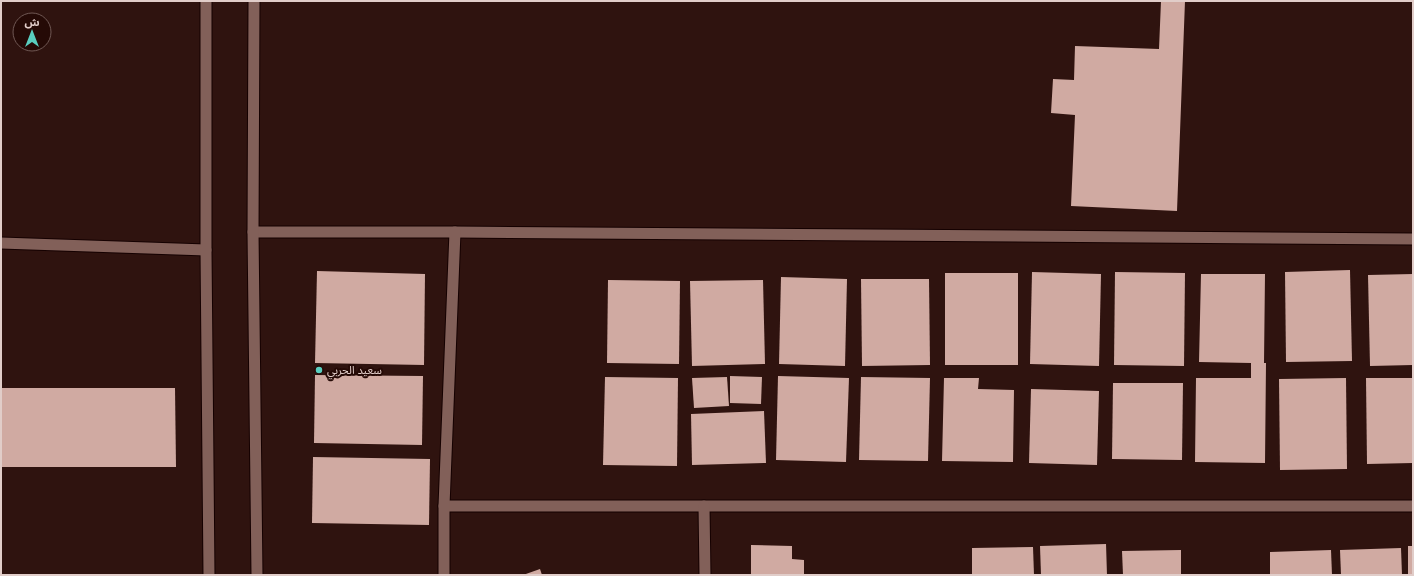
<svg xmlns="http://www.w3.org/2000/svg" width="1414" height="576" font-family="Montserrat,'Noto Sans Arabic',sans-serif">
<style>
.building{fill:#d0aaa2}
.lines{fill:none;stroke-linecap:round;stroke-linejoin:round}
.minor-casing{stroke:#150100;stroke-width:13}
.tertiary-casing{stroke:#150100;stroke-width:13}
.minor{stroke:#826059;stroke-width:11}
.tertiary{stroke:#826059;stroke-width:11}
.poi-dot{fill:#59cebf;stroke:#250a06;stroke-width:1.5}
.labels{text-anchor:middle;stroke-width:4;stroke-linejoin:round;paint-order:stroke}
.poi-label{font-size:11px;fill:#e1cdc9;stroke:#250a06;text-anchor:start}
</style>
<rect width="100%" height="100%" fill="#2f130f"/>
<g class="building">
<path d="M1161 1H1185L1177 211 1071 206 1075 115 1051 113 1053 79 1074 80 1075 46 1159 49Z"/>
<path d="M1350 270 1352 361 1286 362 1285 272Z"/>
<path d="M317 271 425 274 424 365 315 363Z"/>
<path d="M1032 272 1101 274 1099 366 1030 364Z"/>
<path d="M1115 272 1185 273 1184 366 1114 365Z"/>
<rect x="945" y="273" width="73" height="92"/>
<path d="M1201 274H1265L1264 363H1266L1265 463 1195 462 1196 378H1251V363L1199 362Z"/>
<path d="M1413 274V365L1370 366 1368 275Z"/>
<path d="M781 277 847 279 845 366 779 364Z"/>
<path d="M861 279H929L930 365 862 366Z"/>
<path d="M608 280 680 281 679 364 607 363Z"/>
<path d="M763 280 765 364 692 366 690 281Z"/>
<path d="M315 375 423 376 422 445 314 443Z"/>
<path d="M730 376 762 377 761 404 730 403Z"/>
<path d="M778 376 849 378 846 462 776 460Z"/>
<path d="M605 377 678 378 677 466 603 465Z"/>
<path d="M727 377 729 406 694 408 692 378Z"/>
<path d="M861 377 930 378 928 461 859 460Z"/>
<path d="M944 378H979L978 389 1014 390 1013 462 942 461Z"/>
<path d="M1346 378 1347 469 1280 470 1279 379Z"/>
<path d="M1366 378H1413V463L1367 464Z"/>
<path d="M1113 383H1183L1182 460 1112 459Z"/>
<path d="M1 388H175L176 467H1Z"/>
<path d="M1031 389 1099 391 1097 465 1029 463Z"/>
<path d="M764 411 766 463 692 465 691 414Z"/>
<path d="M313 457 430 459 429 525 312 523Z"/>
<path d="M1106 544 1107 575H1041L1040 546Z"/>
<path d="M751 545 792 546V559L804 560V575H751Z"/>
<rect x="1408" y="546" width="5" height="29"/>
<path d="M1033 547 1034 575H972V548Z"/>
<path d="M1401 548 1402 575H1341L1340 550Z"/>
<path d="M1181 550V575H1123L1122 551Z"/>
<path d="M1331 550 1332 575H1270V552Z"/>
<path d="M540 569 542 575H523Z"/>
</g>
<g class="lines">
<defs>
<g id="minor">
<path d="M253 232H455L1413 239"/>
<path d="M1 243 206 250"/>
<path d="M444 506H1413"/>
<path d="M704 506 705 575"/>
<path d="M444 575V506L455 232"/>
</g>
<g id="tertiary">
<path d="M206 1V250L209 575"/>
<path d="M254 1 253 232 257 575"/>
</g>
</defs>
<use href="#minor" class="minor-casing"/>
<use href="#tertiary" class="tertiary-casing"/>
<use href="#minor" class="minor"/>
<use href="#tertiary" class="tertiary"/>
</g>
<circle class="poi-dot" cx="319" cy="370" r="4"/>
<g class="labels">
<g class="poi-label">
<text x="327" y="374">سعيد الحربي</text>
</g>
</g>
<rect width="1414" height="576" fill="none" stroke="#e1cdc9" stroke-width="4"/>
<g transform="translate(32 32)"><circle r="19" fill="#250a06" stroke="#705854"/>
<path d="M0-3L7 15L0 10L-7 15Z" fill="#59cebf"/>
<text y="-6" font-size="11" font-weight="bold" text-anchor="middle" fill="#e1cdc9">ش</text>
</g>
</svg>
